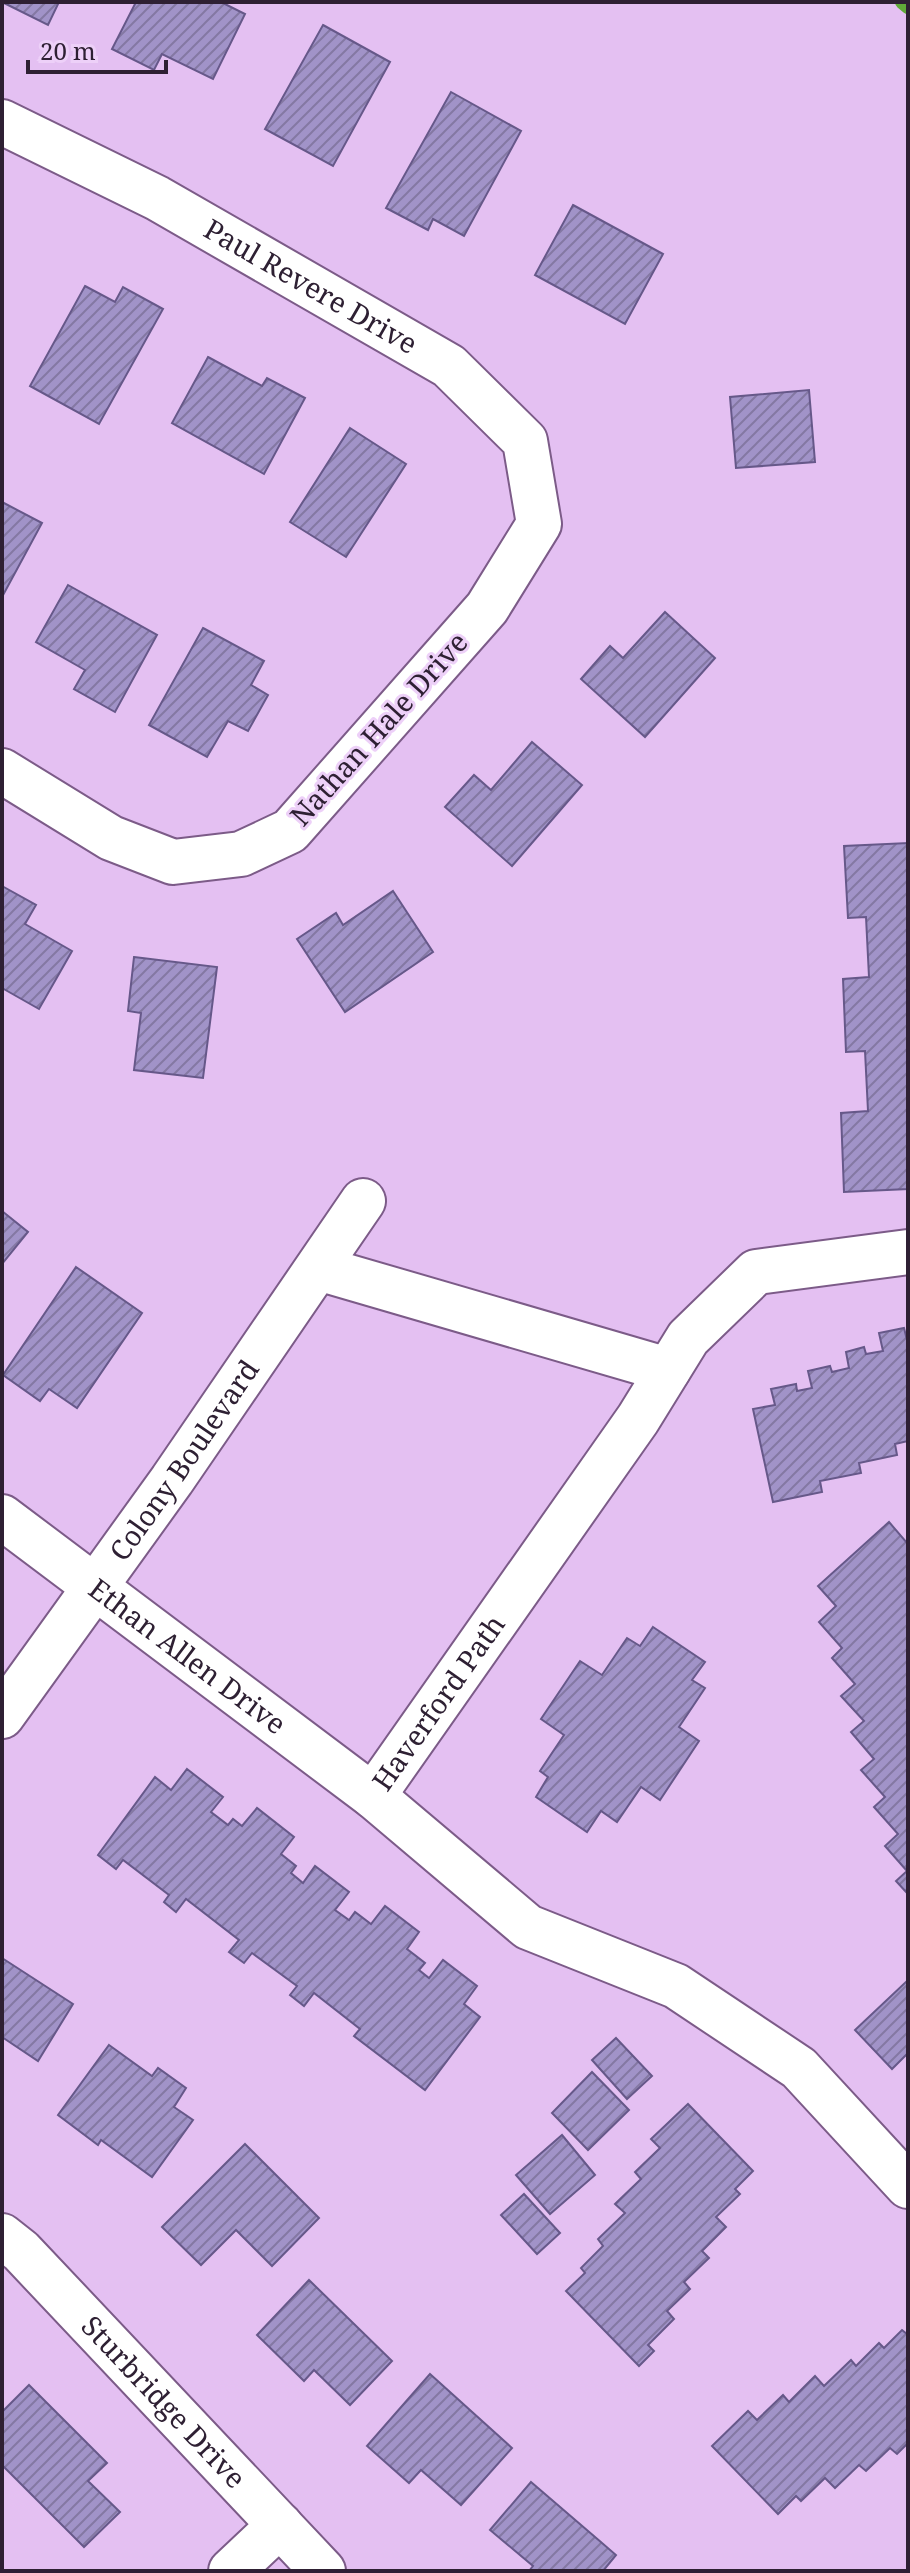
<svg xmlns="http://www.w3.org/2000/svg" width="910" height="2573" font-family="'Noto Serif',serif">
<style>
.lines{fill:none;stroke-linecap:round;stroke-linejoin:round}
.stream{stroke:#60aa39;stroke-width:14}
.building{fill:url(#building-hatch);stroke:#665889;stroke-width:2}
.street-casing{stroke:#7c5b88;stroke-width:48}
.street{stroke:#fff;stroke-width:44}
.labels{text-anchor:middle;stroke-width:6;stroke-linejoin:round;paint-order:stroke}
.street-label{font-size:28px;fill:#2e2033;stroke:#edd0f8}
</style>
<defs>
<pattern id="building-hatch" width="6" height="6" patternUnits="userSpaceOnUse" patternTransform="scale(2)"><rect width="6" height="6" fill="#a193c8"/><path d="M-1 1l2-2M0 6l6-6M5 7l2-2" fill="none" stroke="#8478a3"/></pattern>
</defs>
<rect width="100%" height="100%" fill="#e4c0f2"/>
<g class="lines">
<path class="stream" d="M902 2 908 7"/>
</g>
<g class="building">
<path d="M2 2H59L48 25Z"/>
<path d="M136 2H221L245 14 213 79 162 54 154 70 112 49Z"/>
<path d="M323 25 390 62 333 166 265 129Z"/>
<path d="M451 92 521 131 464 236 433 219 428 230 386 208Z"/>
<path d="M573 205 663 254 625 324 535 275Z"/>
<path d="M85 286 115 302 123 287 163 309 99 424 30 386Z"/>
<path d="M208 357 262 386 267 378 305 398 264 474 172 423Z"/>
<path d="M809 390 815 462 736 468 730 397Z"/>
<path d="M350 428 406 464 346 557 290 522Z"/>
<path d="M2 502 42 523 2 597Z"/>
<path d="M68 585 157 635 115 712 74 689 85 670 36 642Z"/>
<path d="M665 612 715 658 645 737 581 679 610 646 623 658Z"/>
<path d="M203 628 264 661 251 685 268 695 248 731 228 721 207 757 149 725Z"/>
<path d="M532 742 582 785 512 866 445 807 474 775 491 790Z"/>
<path d="M908 843V1189L844 1192 841 1113 868 1111 865 1051 846 1052 843 979 869 977 866 917 848 918 844 846Z"/>
<path d="M2 886 36 905 25 924 72 951 39 1009 2 988Z"/>
<path d="M393 891 433 952 345 1012 297 939 336 913 343 925Z"/>
<path d="M134 957 217 967 203 1078 134 1070 141 1013 128 1011Z"/>
<path d="M2 1211 28 1232 2 1264Z"/>
<path d="M76 1267 142 1313 77 1408 49 1389 40 1401 3 1375Z"/>
<path d="M904 1328 908 1344V1441L895 1444 897 1455 859 1463 861 1473 820 1481 822 1492 773 1502 753 1409 775 1405 771 1389 796 1384 797 1391 812 1388 808 1371 830 1366 832 1372 849 1368 846 1352 864 1347 866 1354 883 1351 879 1333Z"/>
<path d="M889 1522 908 1544V1892L907 1893 896 1881 907 1871 885 1846 898 1834 874 1807 885 1797 861 1770 874 1759 851 1732 864 1721 841 1696 855 1684 832 1658 842 1648 819 1622 836 1606 818 1586Z"/>
<path d="M653 1627 705 1662 692 1680 705 1688 679 1727 699 1741 660 1800 641 1787 617 1822 601 1811 587 1832 536 1797 548 1777 540 1771 564 1735 541 1719 580 1661 602 1675 627 1638 640 1646Z"/>
<path d="M187 1769 223 1797 211 1812 228 1825 233 1819 242 1826 257 1808 294 1837 281 1854 296 1866 291 1873 303 1883 315 1866 349 1892 335 1910 349 1920 355 1912 371 1924 385 1906 419 1932 407 1949 425 1963 419 1970 429 1978 443 1960 477 1986 464 2004 480 2017 425 2090 354 2036 360 2029 314 1993 304 2006 290 1995 297 1986 252 1953 244 1963 229 1952 239 1940 186 1899 176 1912 164 1902 169 1895 123 1860 116 1869 98 1855 155 1777 171 1790Z"/>
<path d="M2 1958 73 2004 38 2061 2 2037Z"/>
<path d="M908 1980V2053L892 2069 855 2030Z"/>
<path d="M616 2038 652 2076 627 2099 592 2060Z"/>
<path d="M109 2045 152 2076 158 2068 186 2088 174 2107 193 2120 152 2177 101 2140 98 2145 58 2115Z"/>
<path d="M592 2072 629 2110 588 2150 552 2113Z"/>
<path d="M688 2104 753 2171 735 2189 740 2194 716 2217 726 2227 702 2251 709 2258 684 2282 690 2289 667 2311 674 2319 648 2345 654 2351 639 2366 566 2291 585 2273 581 2268 603 2246 598 2239 625 2213 615 2204 641 2179 635 2172 660 2148 651 2139Z"/>
<path d="M562 2135 595 2175 550 2214 516 2175Z"/>
<path d="M245 2144 319 2218 272 2266 236 2230 201 2265 162 2227Z"/>
<path d="M524 2194 560 2233 537 2254 501 2215Z"/>
<path d="M309 2280 392 2361 350 2405 314 2370 304 2381 257 2335Z"/>
<path d="M902 2330 908 2335V2443L897 2454 890 2448 866 2471 859 2465 835 2488 825 2478 801 2501 796 2496 778 2514 712 2446 748 2411 757 2420 783 2395 789 2402 815 2376 824 2386 851 2360 856 2366 879 2343 884 2348Z"/>
<path d="M430 2374 512 2448 461 2505 421 2470 409 2483 367 2446Z"/>
<path d="M29 2385 107 2463 88 2481 120 2512 84 2547 2 2465V2412Z"/>
<path d="M531 2482 616 2555 603 2571H529L533 2566 490 2530Z"/>
</g>
<g class="lines">
<defs>
<g id="street">
<path id="s1" d="M2 122 157 198 449 366 525 441 539 524 487 608 290 831 241 854 173 862 111 838 2 771"/>
<path d="M318 1268 668 1370"/>
<path id="s2" d="M2 1517 373 1796 528 1927 676 1986 799 2068 908 2186"/>
<path id="s3" d="M2 1716 172 1480 363 1201"/>
<path id="s4" d="M373 1796 638 1419 688 1338 756 1272 908 1252"/>
<path id="s5" d="M2 2236 21 2251 323 2571"/>
<path d="M231 2571 280 2525"/>
</g>
</defs>
<use href="#street" class="street-casing"/>
<use href="#street" class="street"/>
</g>
<g class="labels">
<g class="street-label">
<text dy="10" stroke="none"><textPath href="#s1" startOffset="350">Paul Revere Drive</textPath></text>
<text transform="translate(379 729) rotate(-48)" y="10">Nathan Hale Drive</text>
<text dy="10" stroke="none"><textPath href="#s3" startOffset="314">Colony Boulevard</textPath></text>
<text dy="10" stroke="none"><textPath href="#s2" startOffset="232">Ethan Allen Drive</textPath></text>
<text dy="10" stroke="none"><textPath href="#s4" startOffset="114">Haverford Path</textPath></text>
<text dy="10" stroke="none"><textPath href="#s5" startOffset="232">Sturbridge Drive</textPath></text>
</g>
</g>
<rect width="910" height="2573" fill="none" stroke="#2e2033" stroke-width="8"/>
<path d="M28 60v12h138v-12" fill="none" stroke="#2e2033" stroke-width="4"/>
<text x="40" y="60" font-size="24" fill="#2e2033" stroke="#edd0f8" stroke-width="6" paint-order="stroke">20 m</text>
</svg>
